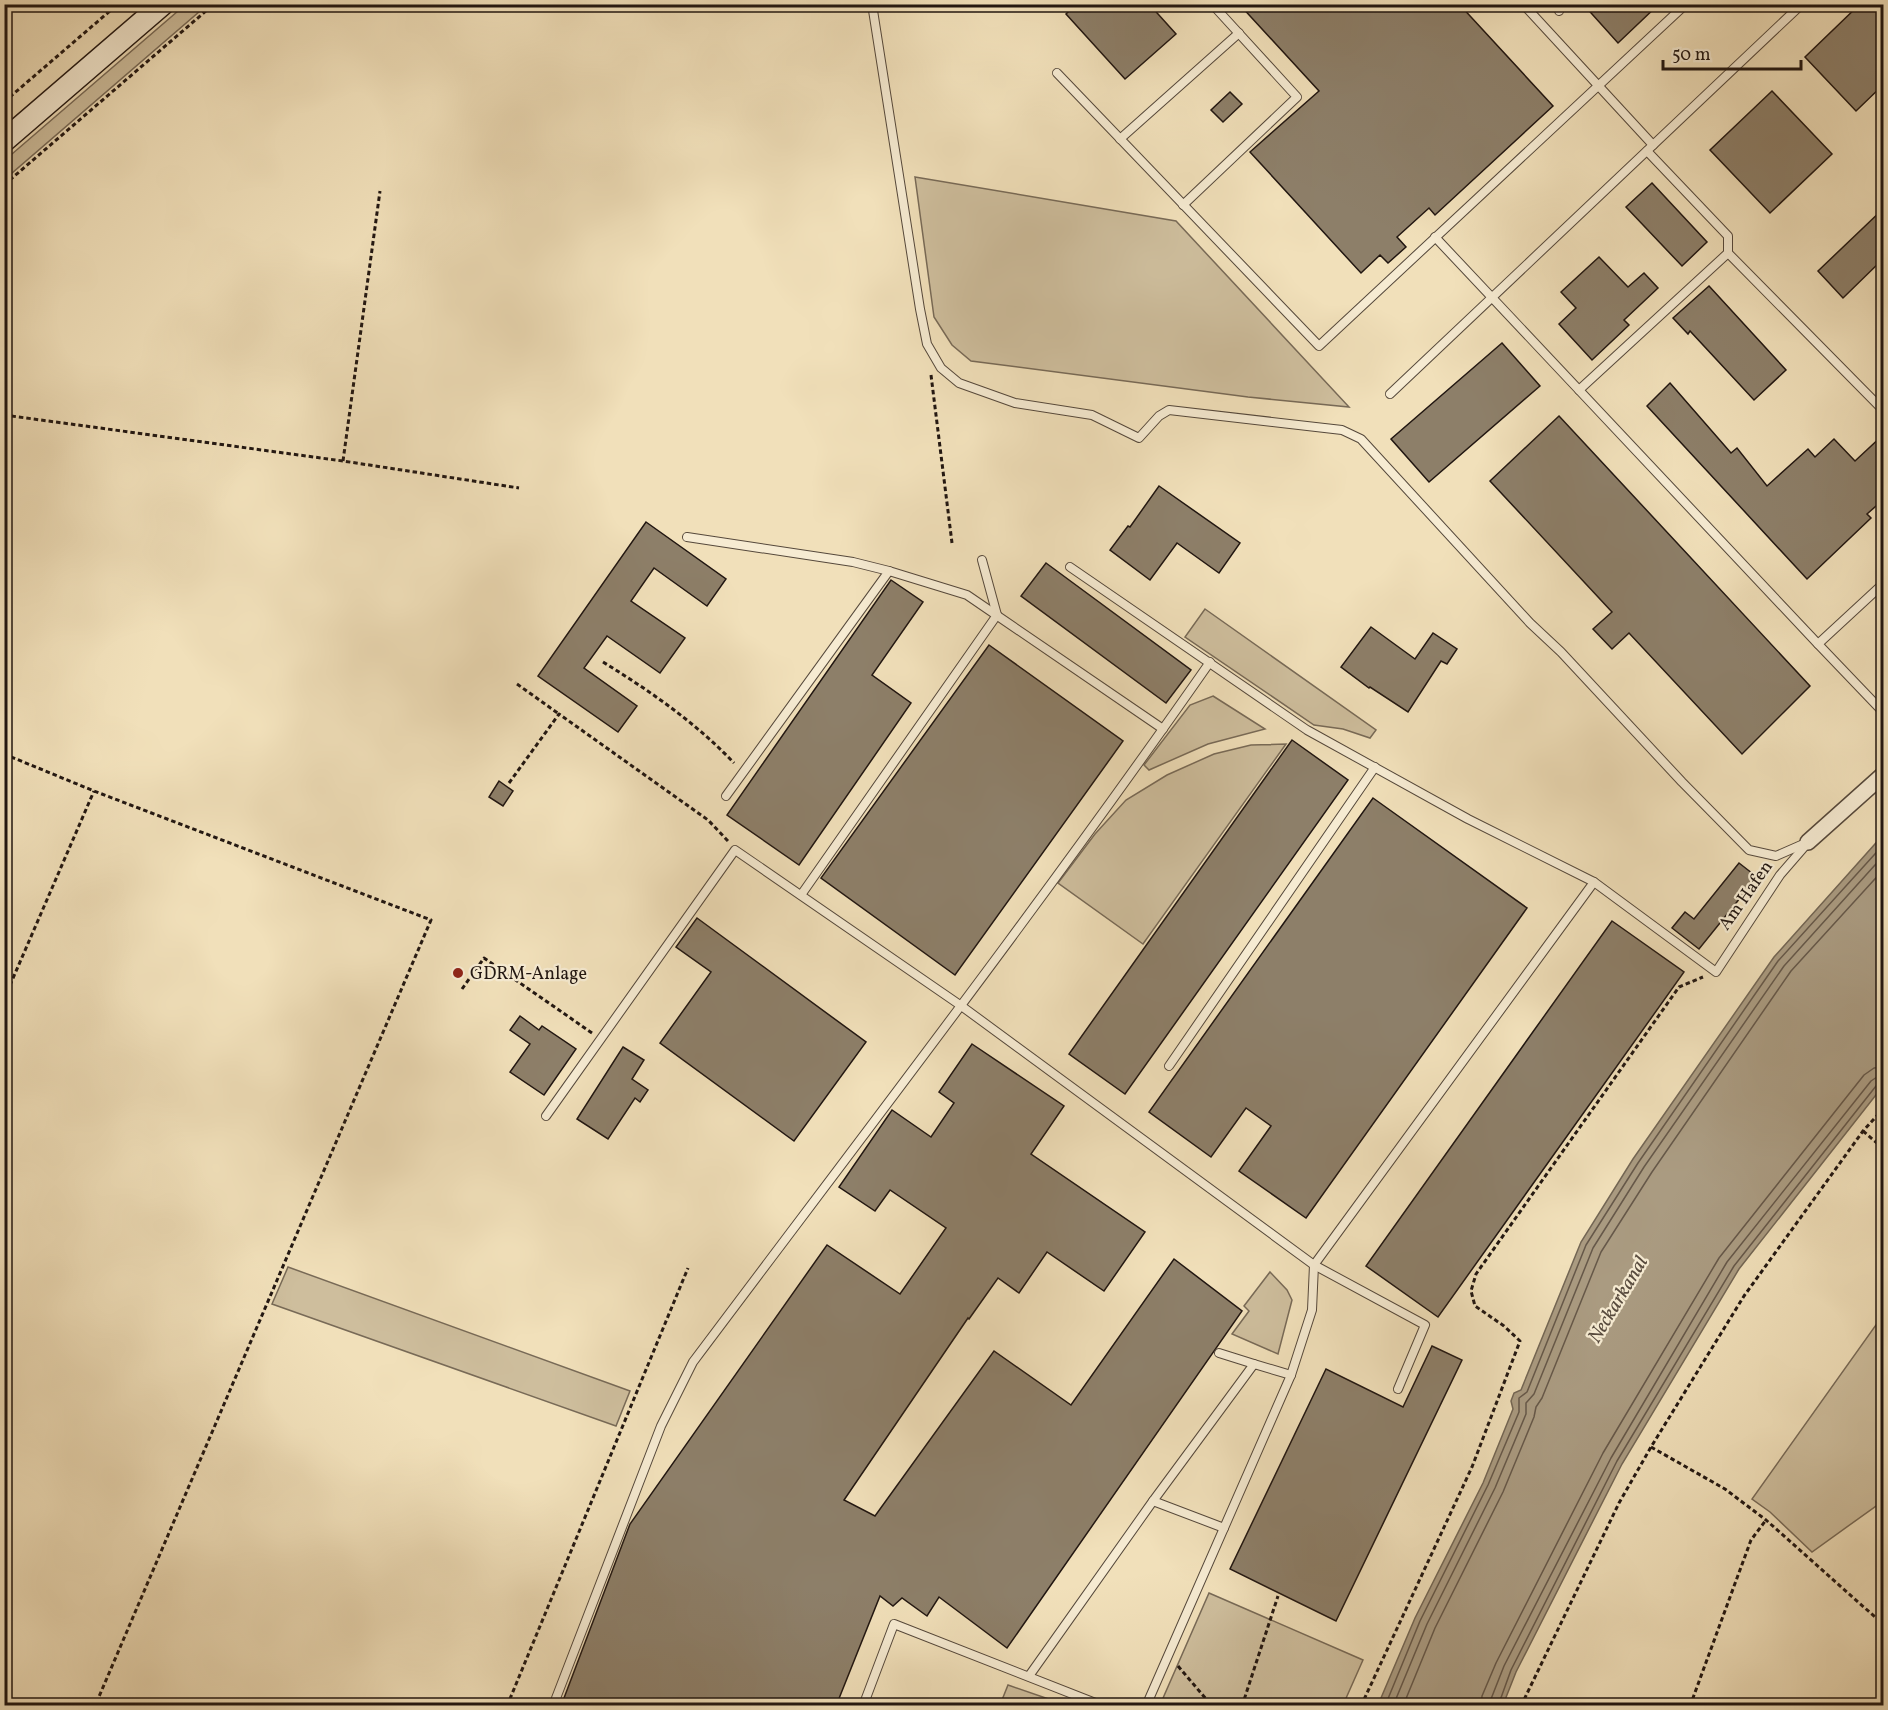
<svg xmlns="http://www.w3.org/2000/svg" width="1888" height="1710" font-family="Vollkorn,serif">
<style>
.green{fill:#cebe9d;stroke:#786a57;stroke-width:1.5}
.water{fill:#aa9b81;stroke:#736654;stroke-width:1.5}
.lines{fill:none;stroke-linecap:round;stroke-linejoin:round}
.shore{stroke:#665849;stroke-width:1.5}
.building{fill:#8d7f69;stroke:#211611;stroke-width:1.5}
.lane-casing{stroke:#55483b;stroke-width:10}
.street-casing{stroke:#55483b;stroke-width:18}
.secondary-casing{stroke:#211611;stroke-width:24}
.path{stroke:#211611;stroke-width:3;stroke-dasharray:4.5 3;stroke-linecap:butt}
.lane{stroke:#f6ebd2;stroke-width:8}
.street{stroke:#f6ebd2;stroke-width:15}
.secondary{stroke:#f6ebd2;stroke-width:21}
.poi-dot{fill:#8f2418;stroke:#f6ebd2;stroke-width:2}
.labels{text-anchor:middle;stroke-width:4.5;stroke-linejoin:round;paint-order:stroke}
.street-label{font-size:18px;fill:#211611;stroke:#f6ebd2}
.poi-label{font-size:18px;fill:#211611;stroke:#f6ebd2;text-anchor:start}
.water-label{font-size:20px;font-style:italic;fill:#584b3e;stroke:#f6ebd2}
</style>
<rect width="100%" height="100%" fill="#f1e0ba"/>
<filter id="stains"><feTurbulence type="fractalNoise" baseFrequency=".00333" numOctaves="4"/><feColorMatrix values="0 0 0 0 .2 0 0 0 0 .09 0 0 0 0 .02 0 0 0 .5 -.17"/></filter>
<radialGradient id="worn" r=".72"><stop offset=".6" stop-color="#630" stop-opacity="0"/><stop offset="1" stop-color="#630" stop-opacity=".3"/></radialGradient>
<g class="green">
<path d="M185 5H207L5 179V160Z"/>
<path d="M915 177 1176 221 1349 407 1248 397 971 361 952 345 934 317Z"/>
<path d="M1205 609 1376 730 1370 738 1343 729 1314 725 1185 637Z"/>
<path d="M1213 696 1265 729 1208 744 1149 770 1144 765 1190 705Z"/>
<path d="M1286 744 1143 944 1058 883 1095 834 1126 800 1167 775 1214 754 1251 745Z"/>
<path d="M288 1267 630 1391 616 1426 272 1304Z"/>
<path d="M1270 1272 1287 1290 1292 1300 1278 1354 1232 1334 1249 1311 1244 1306Z"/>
<path d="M1883 1315V1501L1812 1552 1770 1512 1752 1499Z"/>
<path d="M1209 1593 1363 1660 1343 1705H1160Z"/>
<path d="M1008 1685 1066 1705H1000Z"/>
</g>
<path class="water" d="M1883 835V1086L1739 1269 1622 1464 1516 1672 1503 1705H1378L1415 1618 1483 1483 1513 1409 1511 1401 1514 1393 1521 1390 1581 1242 1633 1159 1774 957Z"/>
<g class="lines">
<g class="shore">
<path d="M1385 1706 1420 1621 1488 1485 1519 1412V1398L1527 1392 1586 1245 1638 1163 1778 961 1884 844"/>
<path d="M1393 1706 1427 1624 1495 1488 1526 1414V1403L1534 1394 1593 1248 1644 1167 1784 966 1884 855"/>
<path d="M1403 1706 1435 1628 1503 1492 1534 1417 1536 1407 1542 1398 1601 1252 1652 1172 1791 971 1884 869"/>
<path d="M1481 1706 1482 1696 1496 1663 1603 1453 1719 1258 1864 1075 1874 1068 1884 1067"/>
<path d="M1490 1706 1491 1699 1504 1666 1611 1458 1727 1262 1871 1081 1877 1077 1884 1076"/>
<path d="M1498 1706 1511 1670 1617 1461 1734 1266 1876 1086 1884 1083"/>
</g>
</g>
<g class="building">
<path d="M1076 4H1149L1176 34 1125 79 1066 14Z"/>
<path d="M1239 4H1459L1553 106 1435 215 1429 208 1397 237 1406 247 1388 263 1380 255 1361 273 1250 152 1319 91Z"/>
<path d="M1583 4H1659L1618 43Z"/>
<path d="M1860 4H1884V84L1856 111 1805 57Z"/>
<path d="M1772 91 1832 154 1770 213 1710 150Z"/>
<path d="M1230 92 1242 104 1223 122 1211 110Z"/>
<path d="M1652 183 1707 242 1682 266 1626 207Z"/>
<path d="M1884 208V258L1843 298 1818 271Z"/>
<path d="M1599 257 1628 287 1644 273 1658 288 1624 320 1629 325 1592 360 1559 324 1576 308 1561 292Z"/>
<path d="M1709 286 1786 370 1754 400 1690 331 1688 334 1673 318Z"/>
<path d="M1502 343 1540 386 1429 482 1391 439Z"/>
<path d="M1670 383 1731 453 1737 448 1767 486 1808 449 1815 457 1834 439 1855 461 1884 434V499L1867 514 1871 518 1807 579 1647 406Z"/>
<path d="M1559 416 1810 686 1742 754 1629 633 1612 649 1593 629 1612 612 1490 481Z"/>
<path d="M1159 486 1240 543 1219 573 1177 543 1150 580 1110 550 1128 526 1130 527Z"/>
<path d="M646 522 726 579 707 606 654 568 631 601 685 638 660 673 607 636 584 668 637 706 618 732 538 676Z"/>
<path d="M1046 563 1191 670 1166 703 1021 596Z"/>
<path d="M891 580 923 602 872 675 911 703 799 865 727 815Z"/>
<path d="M1371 627 1415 659 1433 633 1457 649 1447 664 1441 661 1408 712 1370 687 1369 688 1341 667Z"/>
<path d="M989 645 1123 741 955 975 821 878Z"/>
<path d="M1292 740 1348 780 1125 1094 1069 1054Z"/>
<path d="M499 781 513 791 503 806 489 797Z"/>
<path d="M1373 798 1527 908 1306 1218 1239 1171 1271 1126 1246 1108 1211 1157 1149 1112Z"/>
<path d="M1739 863 1757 877 1699 949 1672 928 1685 912 1694 919Z"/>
<path d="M697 918 866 1042 794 1141 660 1043 711 972 676 947Z"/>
<path d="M1612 921 1684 972 1438 1317 1366 1266Z"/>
<path d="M520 1016 539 1030 542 1026 576 1049 544 1095 510 1072 530 1044 510 1030Z"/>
<path d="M972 1044 1064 1106 1031 1154 1145 1232 1104 1291 1047 1252 1019 1293 998 1278 969 1319 968 1318 844 1500 875 1516 994 1351 1071 1405 1174 1259 1242 1311 1007 1648 939 1597 927 1616 902 1598 893 1606 880 1596 836 1706H561L630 1524 827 1245 900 1294 946 1228 890 1190 875 1211 839 1187 892 1110 931 1137 954 1103 939 1092Z"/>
<path d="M623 1047 644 1060 632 1079 648 1090 640 1102 635 1098 608 1139 577 1119Z"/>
<path d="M1432 1346 1462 1360 1336 1621 1230 1569 1326 1369 1403 1407Z"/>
</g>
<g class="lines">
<defs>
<g id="lane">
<path d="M872 4 920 309 927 344 941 368 959 383 1015 403 1092 415 1139 438 1159 416 1169 410 1342 430 1361 439 1530 623 1561 652 1682 782 1749 850 1776 856 1808 842"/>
<path d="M1523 4 1653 145"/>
<path d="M1557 4 1559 11"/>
<path d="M1057 73 1319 346 1686 4"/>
<path d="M1120 139 1239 33"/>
<path d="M1647 151 1728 236V253"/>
<path d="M1183 205 1297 97 1212 4"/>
<path d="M1435 237 1818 644"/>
<path d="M1579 390 1728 253 1880 407 1884 409"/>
<path d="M1390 394 1802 4"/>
<path d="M687 537 853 562 889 571"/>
<path d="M982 560 997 615"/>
<path d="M1070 567 1307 730 1468 819 1594 882 1716 972 1780 875 1806 845"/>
<path d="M1884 583 1818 644 1884 713"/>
<path d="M726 796 889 571 967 595 1163 729"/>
<path d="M801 895 997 615"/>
<path d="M1169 1066 1375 767"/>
<path d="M546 1116 735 850 960 1005 1314 1265 1425 1325 1398 1389"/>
<path d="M1219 1353 1254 1364"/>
<path d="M1153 1501 1224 1528"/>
<path d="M1029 1676 1153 1501 1254 1364 1291 1375"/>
<path d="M553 1706 661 1426 693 1362C867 1130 1044 900 1210 662"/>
<path d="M863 1706 894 1624 1103 1706"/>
<path d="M1146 1706 1291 1375 1312 1310 1314 1265 1594 882"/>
</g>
<path id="street" d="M1808 842 1884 774"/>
<path id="secondary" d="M4 141 163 4"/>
</defs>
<use href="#lane" class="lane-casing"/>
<use href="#street" class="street-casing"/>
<use href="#secondary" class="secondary-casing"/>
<g class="path">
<path d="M4 102 118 4"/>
<path d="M4 185 214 4"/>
<path d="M931 375 952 543"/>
<path d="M4 415 343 461 519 488"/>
<path d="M343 461 380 191"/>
<path d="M603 662C650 691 696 723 734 763"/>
<path d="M517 684 559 714"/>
<path d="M4 754 94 791 431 920 95 1706"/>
<path d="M509 783 559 714 708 820 728 841"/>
<path d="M462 989 484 958 592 1033"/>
<path d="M4 999 94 791"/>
<path d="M1863 1131 1884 1149"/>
<path d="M1651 1447 1725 1489 1766 1520 1884 1625"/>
<path d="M1178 1666 1212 1706"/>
<path d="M507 1706 688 1268"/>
<path d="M1242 1706 1278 1596"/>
<path d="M1361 1706 1472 1467 1520 1341 1504 1326 1475 1306 1471 1291 1476 1274 1679 987 1703 977"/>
<path d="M1521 1706 1619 1503 1651 1447 1744 1296 1863 1131 1884 1108"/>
<path d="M1690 1706 1751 1540 1766 1520"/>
</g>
<use href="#lane" class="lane"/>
<use href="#street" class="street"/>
<use href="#secondary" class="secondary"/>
</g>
<circle class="poi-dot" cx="458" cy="973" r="6"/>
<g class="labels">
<g class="street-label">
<text transform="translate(1745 895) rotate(-55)" y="6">Am Hafen</text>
</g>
<g class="poi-label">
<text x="470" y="979">GDRM-Anlage</text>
</g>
<g class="water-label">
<text transform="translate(1617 1299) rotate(-59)" y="7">Neckarkanal</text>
</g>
</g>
<rect width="1888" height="1710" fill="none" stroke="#f1e0ba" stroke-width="24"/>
<rect x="6" y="6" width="1876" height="1698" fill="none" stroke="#211611" stroke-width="3"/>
<rect x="12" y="12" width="1864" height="1686" fill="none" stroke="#211611" stroke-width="1.5"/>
<path d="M1663 60v9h138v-9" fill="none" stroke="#211611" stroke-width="3"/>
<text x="1672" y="60" font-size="18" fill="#211611" stroke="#f6ebd2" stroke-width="4.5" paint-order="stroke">50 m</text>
<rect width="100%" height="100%" filter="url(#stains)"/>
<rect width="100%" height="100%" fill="url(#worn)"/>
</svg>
